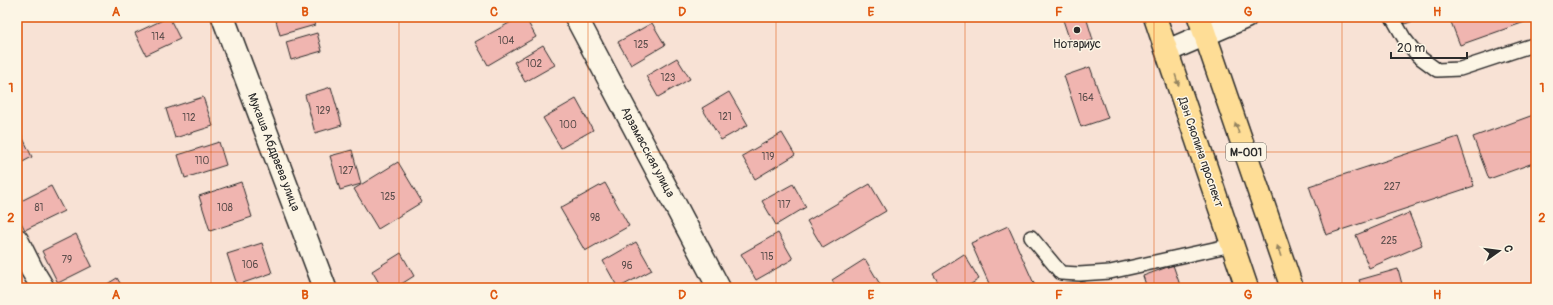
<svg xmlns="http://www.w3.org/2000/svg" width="1553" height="305" font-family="Pangolin,sans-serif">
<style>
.building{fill:#f0b5b0;stroke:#2b2b2b}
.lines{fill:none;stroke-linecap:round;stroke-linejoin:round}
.service-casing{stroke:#2b2b2b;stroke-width:16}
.minor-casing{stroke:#2b2b2b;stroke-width:25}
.tertiary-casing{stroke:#2b2b2b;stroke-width:25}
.primary-casing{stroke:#2b2b2b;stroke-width:25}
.service{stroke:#fcf5e5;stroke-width:13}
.minor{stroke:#fcf5e5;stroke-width:22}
.tertiary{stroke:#fcf5e5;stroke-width:22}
.primary{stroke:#fedd96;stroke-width:22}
.oneway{fill:#948460}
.grid{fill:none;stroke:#df570e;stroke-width:1;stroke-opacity:0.55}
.poi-dot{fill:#2b2b2b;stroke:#fcf5e5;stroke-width:1.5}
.labels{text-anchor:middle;stroke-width:3;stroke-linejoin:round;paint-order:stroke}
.number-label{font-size:10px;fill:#5c4e4c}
.shield{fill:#fcf5e5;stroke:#6a6863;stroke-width:1}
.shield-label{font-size:11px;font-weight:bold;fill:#2b2b2b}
.poi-label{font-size:12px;fill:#2b2b2b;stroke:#fcf5e5}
.street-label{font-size:12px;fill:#2b2b2b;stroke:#fcf5e5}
.neatline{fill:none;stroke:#df570e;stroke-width:1.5}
.grid-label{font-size:13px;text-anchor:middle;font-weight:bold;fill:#df570e}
</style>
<rect width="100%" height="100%" fill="#f8e2d5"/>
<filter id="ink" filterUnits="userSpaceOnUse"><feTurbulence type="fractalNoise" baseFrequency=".025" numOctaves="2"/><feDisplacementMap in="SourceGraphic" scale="8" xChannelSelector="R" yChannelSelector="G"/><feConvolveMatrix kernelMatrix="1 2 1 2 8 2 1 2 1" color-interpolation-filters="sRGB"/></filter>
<g filter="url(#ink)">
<g class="building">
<path d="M169 17 180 39 146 55 135 33Z"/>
<path d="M275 17H312L315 25 280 35Z"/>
<path d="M520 17H525L536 37 488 65 475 42Z"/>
<path d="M1062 17H1086L1093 40 1072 47Z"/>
<path d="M1399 17H1424L1402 25Z"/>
<path d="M1449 17H1536V18L1460 45Z"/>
<path d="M652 23 665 45 631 65 618 42Z"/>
<path d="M317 33 322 51 291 60 286 42Z"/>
<path d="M543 45 555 65 525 82 514 62Z"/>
<path d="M677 58 690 79 658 97 646 76Z"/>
<path d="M1090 67 1108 118 1081 127 1064 76Z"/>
<path d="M331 87 342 125 315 133 305 95Z"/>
<path d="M729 92 748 125 721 140 702 108Z"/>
<path d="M203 97 213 126 175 138 166 109Z"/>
<path d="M576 99 593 130 561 148 543 118Z"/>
<path d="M1536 114V162L1489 179 1473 137Z"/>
<path d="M782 133 795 155 755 179 742 156Z"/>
<path d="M21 134 32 157 17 165V136Z"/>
<path d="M1458 137 1474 186 1326 235 1309 186Z"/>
<path d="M219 142 226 165 185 178 178 155Z"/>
<path d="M352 150 361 184 340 190 330 156Z"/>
<path d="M398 162 422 202 378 229 354 189Z"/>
<path d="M241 182 252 217 210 231 199 196Z"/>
<path d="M605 183 629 226 585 251 560 208Z"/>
<path d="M793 184 806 207 776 225 762 201Z"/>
<path d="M870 184 886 211 823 248 807 221Z"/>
<path d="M51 186 64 211 25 230 17 215V203Z"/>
<path d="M1409 213 1422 245 1369 268 1356 235Z"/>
<path d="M1008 226 1036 288H991L971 243Z"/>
<path d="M778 233 793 259 756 280 741 254Z"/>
<path d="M76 234 92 266 58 283 42 251Z"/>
<path d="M636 242 652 270 618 288 603 261Z"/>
<path d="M262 243 272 273 237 285 227 254Z"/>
<path d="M401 253 414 276 395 288H382L372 271Z"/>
<path d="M964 254 979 279 965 288H942L933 274Z"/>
<path d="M865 259 881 286 878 288H836L832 280Z"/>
<path d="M1173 265 1181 288H1147L1143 276Z"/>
<path d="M1398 269 1403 288H1362L1359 280Z"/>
<path d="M117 278 123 288H101Z"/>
</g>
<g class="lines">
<defs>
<g id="service">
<path d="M1392 17 1404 38 1418 56 1437 70 1460 69 1536 44"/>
<path d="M1031 237 1061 273 1079 274 1110 272 1232 245"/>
</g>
<g id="minor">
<path d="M223 17 325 288"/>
<path d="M576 17 719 288"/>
<path d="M17 240 32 270 43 288"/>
</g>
<path id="tertiary" d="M1167 51 1246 17"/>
<g id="primary">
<path d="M1155 17 1247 288"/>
<path d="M1199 17 1292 288"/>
</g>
</defs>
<use href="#service" class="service-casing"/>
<use href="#minor" class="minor-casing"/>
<use href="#tertiary" class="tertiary-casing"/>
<use href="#primary" class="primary-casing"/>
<use href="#service" class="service"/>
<use href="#minor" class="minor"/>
<use href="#tertiary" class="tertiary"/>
<use href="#primary" class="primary"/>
</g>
<defs><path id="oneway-solid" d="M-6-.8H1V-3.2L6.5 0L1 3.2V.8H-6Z"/></defs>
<g class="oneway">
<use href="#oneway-solid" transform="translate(1177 80) rotate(72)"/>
<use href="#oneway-solid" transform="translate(1237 128) rotate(-109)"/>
<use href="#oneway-solid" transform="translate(1279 251) rotate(-109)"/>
</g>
</g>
<path class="grid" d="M211 17V288M399 17V288M588 17V288M776 17V288M965 17V288M1154 17V288M1342 17V288M17 152H1536"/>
<circle class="poi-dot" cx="1077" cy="30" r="4"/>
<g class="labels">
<g class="number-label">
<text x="158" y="40">114</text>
<text x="506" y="44">104</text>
<text x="641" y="48">125</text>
<text x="534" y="67">102</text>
<text x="668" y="81">123</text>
<text x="1086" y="101">164</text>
<text x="323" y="114">129</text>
<text x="725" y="120">121</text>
<text x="189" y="121">112</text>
<text x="568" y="128">100</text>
<text x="768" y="160">119</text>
<text x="202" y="164">110</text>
<text x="346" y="174">127</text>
<text x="1392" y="190">227</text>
<text x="388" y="200">125</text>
<text x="784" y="208">117</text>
<text x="39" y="211">81</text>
<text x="225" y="211">108</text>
<text x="595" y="221">98</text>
<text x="1389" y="244">225</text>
<text x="767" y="260">115</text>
<text x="67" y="263">79</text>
<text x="250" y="268">106</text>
<text x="627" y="269">96</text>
</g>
<rect class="shield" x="1226" y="143" width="40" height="18" rx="3"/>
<g class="shield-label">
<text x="1246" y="156">M-001</text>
</g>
<g class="poi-label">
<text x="1077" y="48">Нотариус</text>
</g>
<g class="street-label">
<text transform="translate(274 152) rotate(69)" y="4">Мукаша Абдраева улица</text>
<text transform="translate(648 152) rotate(62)" y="4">Арзамасская улица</text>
<text transform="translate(1201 152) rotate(71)" y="4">Дэн Сяопина проспект</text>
</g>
</g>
<rect width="1553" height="305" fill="none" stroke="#fcf5e5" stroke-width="44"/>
<g transform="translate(1499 251) rotate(76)" stroke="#fcf5e5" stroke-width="3" paint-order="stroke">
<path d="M0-3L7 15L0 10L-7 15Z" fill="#2b2b2b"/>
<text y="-6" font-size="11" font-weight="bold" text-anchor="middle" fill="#2b2b2b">С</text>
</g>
<path d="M1391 52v6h76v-6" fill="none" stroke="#2b2b2b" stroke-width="2"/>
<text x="1397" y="52" font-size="12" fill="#2b2b2b" stroke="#fcf5e5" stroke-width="3" paint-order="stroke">20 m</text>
<rect x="22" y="22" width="1509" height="261" class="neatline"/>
<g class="grid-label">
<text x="116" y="16">A</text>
<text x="305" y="16">B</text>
<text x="494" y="16">C</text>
<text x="682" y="16">D</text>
<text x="871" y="16">E</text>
<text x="1059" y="16">F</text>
<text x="1248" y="16">G</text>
<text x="1437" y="16">H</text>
<text x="11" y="92">1</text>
<text x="1542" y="92">1</text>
<text x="11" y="222">2</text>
<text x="1542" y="222">2</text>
<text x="116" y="299">A</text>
<text x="305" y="299">B</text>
<text x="494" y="299">C</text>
<text x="682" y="299">D</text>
<text x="871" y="299">E</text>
<text x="1059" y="299">F</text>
<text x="1248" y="299">G</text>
<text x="1437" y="299">H</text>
</g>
</svg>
